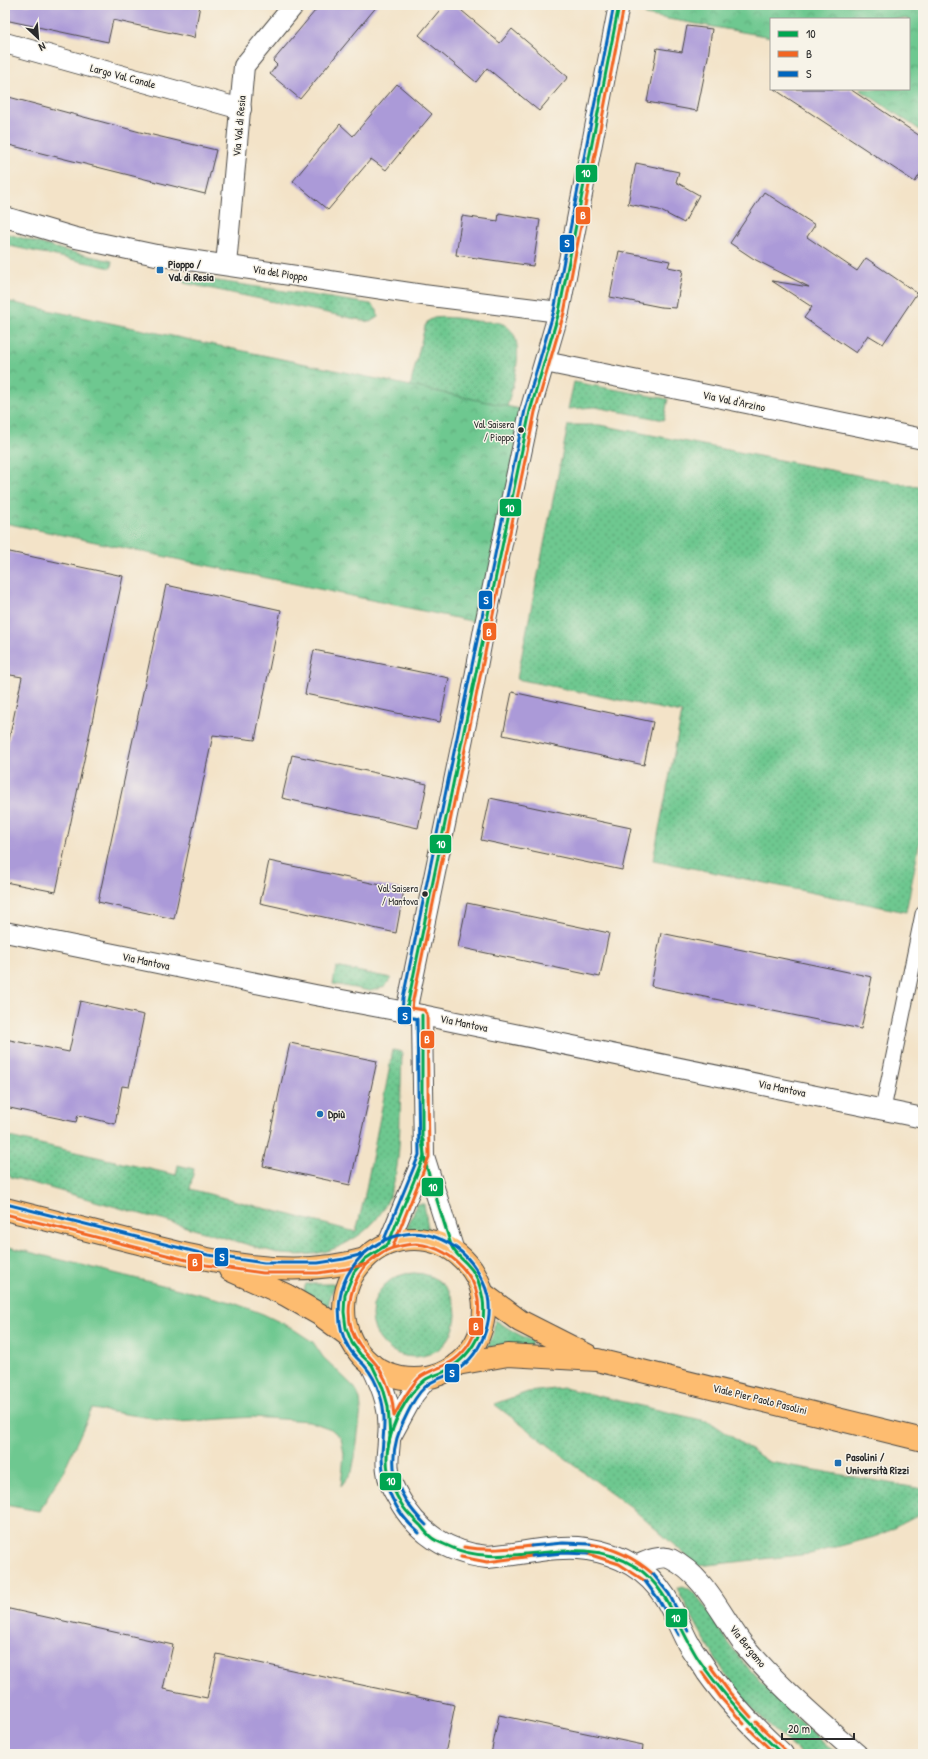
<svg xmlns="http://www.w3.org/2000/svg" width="928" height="1759" font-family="'Patrick Hand',sans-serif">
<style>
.grass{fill:url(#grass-dots);stroke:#4c7a5e}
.park{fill:url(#park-crowns);stroke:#4c7a5e}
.garden{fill:#6ec890;stroke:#4c7a5e}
.building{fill:#ab9ad8}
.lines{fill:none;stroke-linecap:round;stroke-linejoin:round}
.pedestrian-casing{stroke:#494743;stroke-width:17}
.minor-casing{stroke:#494743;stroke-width:22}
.tertiary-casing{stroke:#494743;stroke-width:24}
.primary-casing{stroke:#494743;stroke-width:24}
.pedestrian{stroke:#fff;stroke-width:15}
.minor{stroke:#fff;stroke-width:20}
.tertiary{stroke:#fff;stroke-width:22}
.primary{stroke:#fdbc70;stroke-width:22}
.bus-1-casing{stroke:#f7f3e8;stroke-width:6}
.bus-2-casing{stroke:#f7f3e8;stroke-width:6}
.bus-3-casing{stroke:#f7f3e8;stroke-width:6}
.bus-1{stroke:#00a651;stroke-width:3}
.bus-2{stroke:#f26522;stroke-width:3}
.bus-3{stroke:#0065bd;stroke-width:3}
.poi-dot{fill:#1f6fb2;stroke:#f7f3e8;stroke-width:1.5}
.bus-dot{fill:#2b2b2b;stroke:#f7f3e8;stroke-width:1.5}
.labels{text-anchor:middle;stroke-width:3;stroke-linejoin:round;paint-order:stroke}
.bus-label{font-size:10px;fill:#2b2b2b;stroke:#f7f3e8;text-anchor:end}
.street-label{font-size:11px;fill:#2b2b2b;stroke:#f7f3e8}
.poi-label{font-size:11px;font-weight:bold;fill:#2b2b2b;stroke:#f7f3e8;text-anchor:start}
.line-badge{stroke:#f7f3e8;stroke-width:1.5}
.badge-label{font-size:11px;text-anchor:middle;font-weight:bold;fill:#fff}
</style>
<defs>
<pattern id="grass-dots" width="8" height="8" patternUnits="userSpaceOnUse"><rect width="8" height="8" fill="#6ec890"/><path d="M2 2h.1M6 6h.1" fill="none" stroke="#5ba376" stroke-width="1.8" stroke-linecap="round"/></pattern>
<pattern id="park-crowns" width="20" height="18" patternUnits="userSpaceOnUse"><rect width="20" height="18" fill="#6ec890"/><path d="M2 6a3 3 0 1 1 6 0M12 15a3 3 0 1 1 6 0" fill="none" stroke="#5ba376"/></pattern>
</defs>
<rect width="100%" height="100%" fill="#f7f3e8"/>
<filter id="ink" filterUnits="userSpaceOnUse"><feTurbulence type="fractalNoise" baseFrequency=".025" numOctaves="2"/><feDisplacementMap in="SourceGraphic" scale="8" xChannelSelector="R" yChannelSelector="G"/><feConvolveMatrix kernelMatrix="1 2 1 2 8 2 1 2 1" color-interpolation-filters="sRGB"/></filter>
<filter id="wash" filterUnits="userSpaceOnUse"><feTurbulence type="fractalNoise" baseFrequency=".012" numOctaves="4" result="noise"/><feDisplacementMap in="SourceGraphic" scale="16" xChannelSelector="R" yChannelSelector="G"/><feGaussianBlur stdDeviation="0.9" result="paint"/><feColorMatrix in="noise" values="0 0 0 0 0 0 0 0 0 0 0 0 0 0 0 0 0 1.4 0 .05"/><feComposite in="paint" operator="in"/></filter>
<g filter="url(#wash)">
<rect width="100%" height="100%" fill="#f3e3c8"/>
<g class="grass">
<path d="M5 233 63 250 112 261 111 268 5 245Z"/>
<path d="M185 276 371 304 377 310 378 317 370 322 184 283Z"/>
<path d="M434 318C448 316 462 319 476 321 485 322 496 321 503 324 530 337 512 386 507 407L410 387 425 326 428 321Z"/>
<path d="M574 382 668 399 664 420 595 407 568 409Z"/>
<path d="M568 425H600L923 488V825L906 912 653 860 682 713 517 679Z"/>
<path d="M336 967 391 978 385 987 370 991 333 984Z"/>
<path d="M393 1050 402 1052C401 1074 401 1096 400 1118 399 1168 397 1216 348 1242 325 1255 306 1256 281 1254L11 1177 5 1170V1136L176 1175 178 1165 194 1169 190 1189 356 1232 364 1199Z"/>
<path d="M416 1204H424L429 1234 405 1232 414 1212Z"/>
<circle cx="414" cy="1315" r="42"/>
<path d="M306 1284H335L329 1301 328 1312 302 1296Z"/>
<path d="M495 1320 516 1333 532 1341 530 1348C515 1346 502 1344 487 1348L493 1335Z"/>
<path d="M564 1388 710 1422 769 1462 923 1489V1513L878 1536 810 1554 698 1566 634 1510 494 1404 528 1392Z"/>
<path d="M681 1586C696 1586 715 1623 723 1635 754 1680 796 1718 837 1754H802C782 1737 761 1720 744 1699 717 1666 697 1626 677 1588Z"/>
</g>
<g class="park">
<path d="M647 5H923V132L859 89H909V19H771V37L645 15Z"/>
<path d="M5 301 530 411 485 624 5 523Z"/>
</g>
<path class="garden" d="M5 1246 231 1302 263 1314 290 1327 313 1342 323 1357 355 1388 360 1399 361 1409 356 1450 352 1472 341 1486 344 1454 341 1438 331 1429 309 1421 252 1417 178 1422 92 1409 62 1474 39 1511 5 1505Z"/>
<g id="blocks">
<g class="building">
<path d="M5 5H200L194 38 113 20 108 42 5 20Z"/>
<path d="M320 5H378L300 99 270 74 277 65 273 61Z"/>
<path d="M444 5H455L500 43 512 29 568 77 539 111 487 68 476 82 419 35Z"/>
<path d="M687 26 712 29 708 57 697 111 647 102 657 48 682 52Z"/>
<path d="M397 84 432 114 386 170 371 159 328 210 293 181 340 124 353 136Z"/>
<path d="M774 89H850L923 138V169L915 182Z"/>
<path d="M5 96 140 132 216 150 205 194 5 144Z"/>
<path d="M636 163 679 172 676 182 699 195 684 223 659 210 628 204Z"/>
<path d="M764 192 815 225 807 237 857 271 866 258 917 293 883 344 868 335 856 353 804 318 812 307 772 281 809 287 754 259 730 243Z"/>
<path d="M499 213 540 220 533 266 456 255 462 216 498 221Z"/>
<path d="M619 251 670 261 668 267 683 270 676 308 661 307 610 297Z"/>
<path d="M5 551 123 576 56 892 5 882V759L22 677 5 674Z"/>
<path d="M166 585 281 610 255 740 213 735 174 919 98 902Z"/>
<path d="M314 650 449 678 440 722 305 694Z"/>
<path d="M512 692 653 722 644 765 503 735Z"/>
<path d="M292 755 427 784 418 828 282 798Z"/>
<path d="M490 798 631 828 622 870 481 840Z"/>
<path d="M269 861 404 890 396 933 260 903Z"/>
<path d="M467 903 609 933 600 977 458 947Z"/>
<path d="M661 933 872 977 861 1029 651 986Z"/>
<path d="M80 1001 144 1015 129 1087 122 1086 115 1124 78 1115 76 1122 5 1107V1039L69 1052Z"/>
<path d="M290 1043 377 1061 350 1185 263 1166Z"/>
<path d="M5 1608 173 1645 163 1689 207 1698 217 1654 455 1705 445 1754H5Z"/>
<path d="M499 1715 643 1745 642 1754H491Z"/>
</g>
</g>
</g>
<g filter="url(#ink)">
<use href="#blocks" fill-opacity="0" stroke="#494743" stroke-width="1"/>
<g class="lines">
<defs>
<path id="pedestrian" d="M883 1109 923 914"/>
<g id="minor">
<path d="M5 43 241 109"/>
<path d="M5 217 76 238 156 255 423 295 559 312"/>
<path d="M226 265 244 66 294 5"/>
<path d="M545 362 923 439"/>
<path d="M5 932 315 995 422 1015 923 1118"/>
<path d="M406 1012 469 709 485 624 530 411 559 312 619 5"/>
<path d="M422 1015 424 1156 454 1251"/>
<path d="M388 1244 424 1156"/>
<path d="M636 1566C645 1562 661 1554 671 1559 705 1576 721 1615 743 1644 776 1684 818 1719 857 1754"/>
</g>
<g id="tertiary">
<path d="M372 1365C384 1389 392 1411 389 1438 389 1449 386 1460 388 1471 389 1481 393 1489 398 1497 416 1532 448 1553 487 1557 519 1555 556 1544 587 1549 619 1554 647 1569 665 1597 674 1611 680 1628 688 1643 694 1653 702 1663 708 1673 730 1704 755 1729 782 1754"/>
<path d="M390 1436 413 1394 426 1378"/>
</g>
<g id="primary">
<path d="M5 1209C48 1220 92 1231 135 1242 210 1261 288 1281 365 1259"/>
<circle cx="414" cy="1309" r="70"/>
<path d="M230 1270 286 1295 319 1314 349 1336"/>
<path d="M482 1293 520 1321 587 1355"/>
<path d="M457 1364 508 1355 597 1360 923 1440"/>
</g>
</defs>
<use href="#pedestrian" class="pedestrian-casing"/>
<use href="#minor" class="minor-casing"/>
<use href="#tertiary" class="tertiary-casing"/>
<use href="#primary" class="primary-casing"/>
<use href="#pedestrian" class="pedestrian"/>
<use href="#minor" class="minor"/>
<use href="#tertiary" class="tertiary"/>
<use href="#primary" class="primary"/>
<defs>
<g id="bus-1">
<path d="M406 1012 530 411 559 312 619 5"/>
<path d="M422 1015V1141L425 1162 451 1245C454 1253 460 1257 466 1263 473 1270 478 1278 480 1287 491 1321 476 1353 447 1370 440 1375 431 1375 425 1380 406 1395 392 1424 388 1447 384 1469 392 1490 404 1508 409 1515 415 1520 421 1526 424 1530 428 1535 432 1538 436 1541 442 1543 446 1545 506 1575 574 1528 636 1567 668 1587 679 1630 699 1660 723 1695 751 1725 782 1754"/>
<path d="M388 1448 390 1437 388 1406 383 1388 372 1365 360 1354 352 1343 346 1328 344 1312 345 1294 354 1272 365 1259 388 1244 424 1156 423 1140"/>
</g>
<g id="bus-2">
<path d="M5 1214 206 1265 263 1273H318L346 1269 367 1264 385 1251"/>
<path d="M416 1244C438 1246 454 1256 467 1273 487 1299 480 1341 454 1360 443 1368 428 1370 419 1378 408 1389 401 1403 394 1416 393 1400 389 1384 380 1370 374 1360 365 1353 359 1344 343 1323 348 1289 363 1269 376 1252 395 1245 416 1244Z"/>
<path d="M393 1246 429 1157 427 1014 424 1010 412 1008 413 1000 535 412 564 313 624 6"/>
<path d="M590 1544C614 1548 635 1558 653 1574"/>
<path d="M464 1547C487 1551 508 1549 531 1546"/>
<path d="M588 1554 619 1564 645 1581"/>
<path d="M461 1557 487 1562 532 1556"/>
<path d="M710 1666 730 1693 751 1717"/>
<path d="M702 1672 721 1698 744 1724"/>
<path d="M756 1722 785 1750"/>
<path d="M749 1729 775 1754"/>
</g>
<g id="bus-3">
<path d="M6 1204 208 1255 264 1263H318L344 1259 363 1254 379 1243"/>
<path d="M383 1242 419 1155 417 1019 402 1015 403 998 525 410 554 311 614 5"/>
<path d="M419 1533C397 1514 381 1485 382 1454 383 1434 387 1415 380 1395 377 1384 372 1374 364 1365 359 1360 353 1355 349 1348 340 1334 338 1315 340 1298 346 1255 394 1222 435 1237 458 1245 473 1260 483 1282 498 1313 484 1352 456 1371 446 1377 433 1379 426 1386 417 1394 412 1404 407 1414 384 1457 391 1491 426 1525"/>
<path d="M531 1546 563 1543 590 1544"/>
<path d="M532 1556 563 1553 588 1554"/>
<path d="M653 1574 669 1594 688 1631"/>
<path d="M645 1581 659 1600 679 1635"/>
</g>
</defs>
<use href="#bus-1" class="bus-1-casing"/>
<use href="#bus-2" class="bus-2-casing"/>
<use href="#bus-3" class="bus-3-casing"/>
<use href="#bus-1" class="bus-1"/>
<use href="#bus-2" class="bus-2"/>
<use href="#bus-3" class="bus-3"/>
</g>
</g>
<g class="poi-dot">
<rect x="156" y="266" width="8" height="8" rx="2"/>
<circle cx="320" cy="1114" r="4"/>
<rect x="834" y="1459" width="8" height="8" rx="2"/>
</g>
<g class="bus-dot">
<circle cx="521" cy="430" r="3.5"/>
<circle cx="425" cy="894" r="3.5"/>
</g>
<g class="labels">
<g class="bus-label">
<text x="514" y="428">Val Saisera<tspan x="514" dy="13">/ Pioppo</tspan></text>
<text x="418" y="892">Val Saisera<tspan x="418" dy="13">/ Mantova</tspan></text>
</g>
<g class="street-label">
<text transform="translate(123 76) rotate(15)" y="4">Largo Val Canale</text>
<text transform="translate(239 126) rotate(-85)" y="4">Via Val di Resia</text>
<text transform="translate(280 273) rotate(9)" y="4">Via del Pioppo</text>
<text transform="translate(734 401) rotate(12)" y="4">Via Val d'Arzino</text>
<text transform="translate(146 961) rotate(12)" y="4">Via Mantova</text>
<text transform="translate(464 1023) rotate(12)" y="4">Via Mantova</text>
<text transform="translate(782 1088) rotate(12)" y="4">Via Mantova</text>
<text transform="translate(760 1399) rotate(14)" y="4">Viale Pier Paolo Pasolini</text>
<text transform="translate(748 1646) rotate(51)" y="4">Via Bergamo</text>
</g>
<g class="poi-label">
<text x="168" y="268">Pioppo /<tspan x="168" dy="13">Val di Resia</tspan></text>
<text x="328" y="1118">Dpiù</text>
<text x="846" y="1461">Pasolini /<tspan x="846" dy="13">Università Rizzi</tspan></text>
</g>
</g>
<g class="line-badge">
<rect x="575" y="164" width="23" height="19" rx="4" fill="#00a651"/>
<rect x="575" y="206" width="16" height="19" rx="4" fill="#f26522"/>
<rect x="559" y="234" width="16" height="19" rx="4" fill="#0065bd"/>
<rect x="499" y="498" width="23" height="19" rx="4" fill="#00a651"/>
<rect x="478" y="590" width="15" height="20" rx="4" fill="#0065bd"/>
<rect x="482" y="622" width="15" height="19" rx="4" fill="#f26522"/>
<rect x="429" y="834" width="23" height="20" rx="4" fill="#00a651"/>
<rect x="397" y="1006" width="15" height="19" rx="4" fill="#0065bd"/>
<rect x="420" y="1030" width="15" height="19" rx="4" fill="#f26522"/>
<rect x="421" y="1177" width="23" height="20" rx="4" fill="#00a651"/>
<rect x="214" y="1247" width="15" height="20" rx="4" fill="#0065bd"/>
<rect x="187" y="1253" width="16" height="19" rx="4" fill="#f26522"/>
<rect x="468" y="1317" width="16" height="19" rx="4" fill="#f26522"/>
<rect x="444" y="1363" width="16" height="20" rx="4" fill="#0065bd"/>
<rect x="379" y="1472" width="23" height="19" rx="4" fill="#00a651"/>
<rect x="665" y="1608" width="23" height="20" rx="4" fill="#00a651"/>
</g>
<g class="badge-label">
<text x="586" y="177">10</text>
<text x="583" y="219">B</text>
<text x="567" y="247">S</text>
<text x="510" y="512">10</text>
<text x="486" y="604">S</text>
<text x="489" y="636">B</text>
<text x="441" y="848">10</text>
<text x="405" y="1020">S</text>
<text x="427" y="1043">B</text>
<text x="433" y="1191">10</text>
<text x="222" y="1261">S</text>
<text x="195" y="1266">B</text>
<text x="476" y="1330">B</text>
<text x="452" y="1377">S</text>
<text x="391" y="1485">10</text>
<text x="676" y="1622">10</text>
</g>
<rect width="928" height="1759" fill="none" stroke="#f7f3e8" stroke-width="20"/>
<rect x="770" y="18" width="140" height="72" fill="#f7f3e8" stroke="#a5a39c"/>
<rect x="778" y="31" width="20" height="6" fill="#00a651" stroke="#a5a39c"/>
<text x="806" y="38" font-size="12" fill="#2b2b2b">10</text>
<rect x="778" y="51" width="20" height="6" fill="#f26522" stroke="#a5a39c"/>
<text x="806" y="58" font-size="12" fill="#2b2b2b">B</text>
<rect x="778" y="71" width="20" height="6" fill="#0065bd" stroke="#a5a39c"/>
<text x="806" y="78" font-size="12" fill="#2b2b2b">S</text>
<g transform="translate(38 38) rotate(154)" stroke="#f7f3e8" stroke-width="3" paint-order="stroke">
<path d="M0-3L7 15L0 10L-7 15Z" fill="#2b2b2b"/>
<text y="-6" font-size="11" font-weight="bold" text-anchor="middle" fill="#2b2b2b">N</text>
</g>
<path d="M782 1733v6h72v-6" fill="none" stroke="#2b2b2b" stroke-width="2"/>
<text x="788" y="1733" font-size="12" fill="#2b2b2b" stroke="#f7f3e8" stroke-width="3" paint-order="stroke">20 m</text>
</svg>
